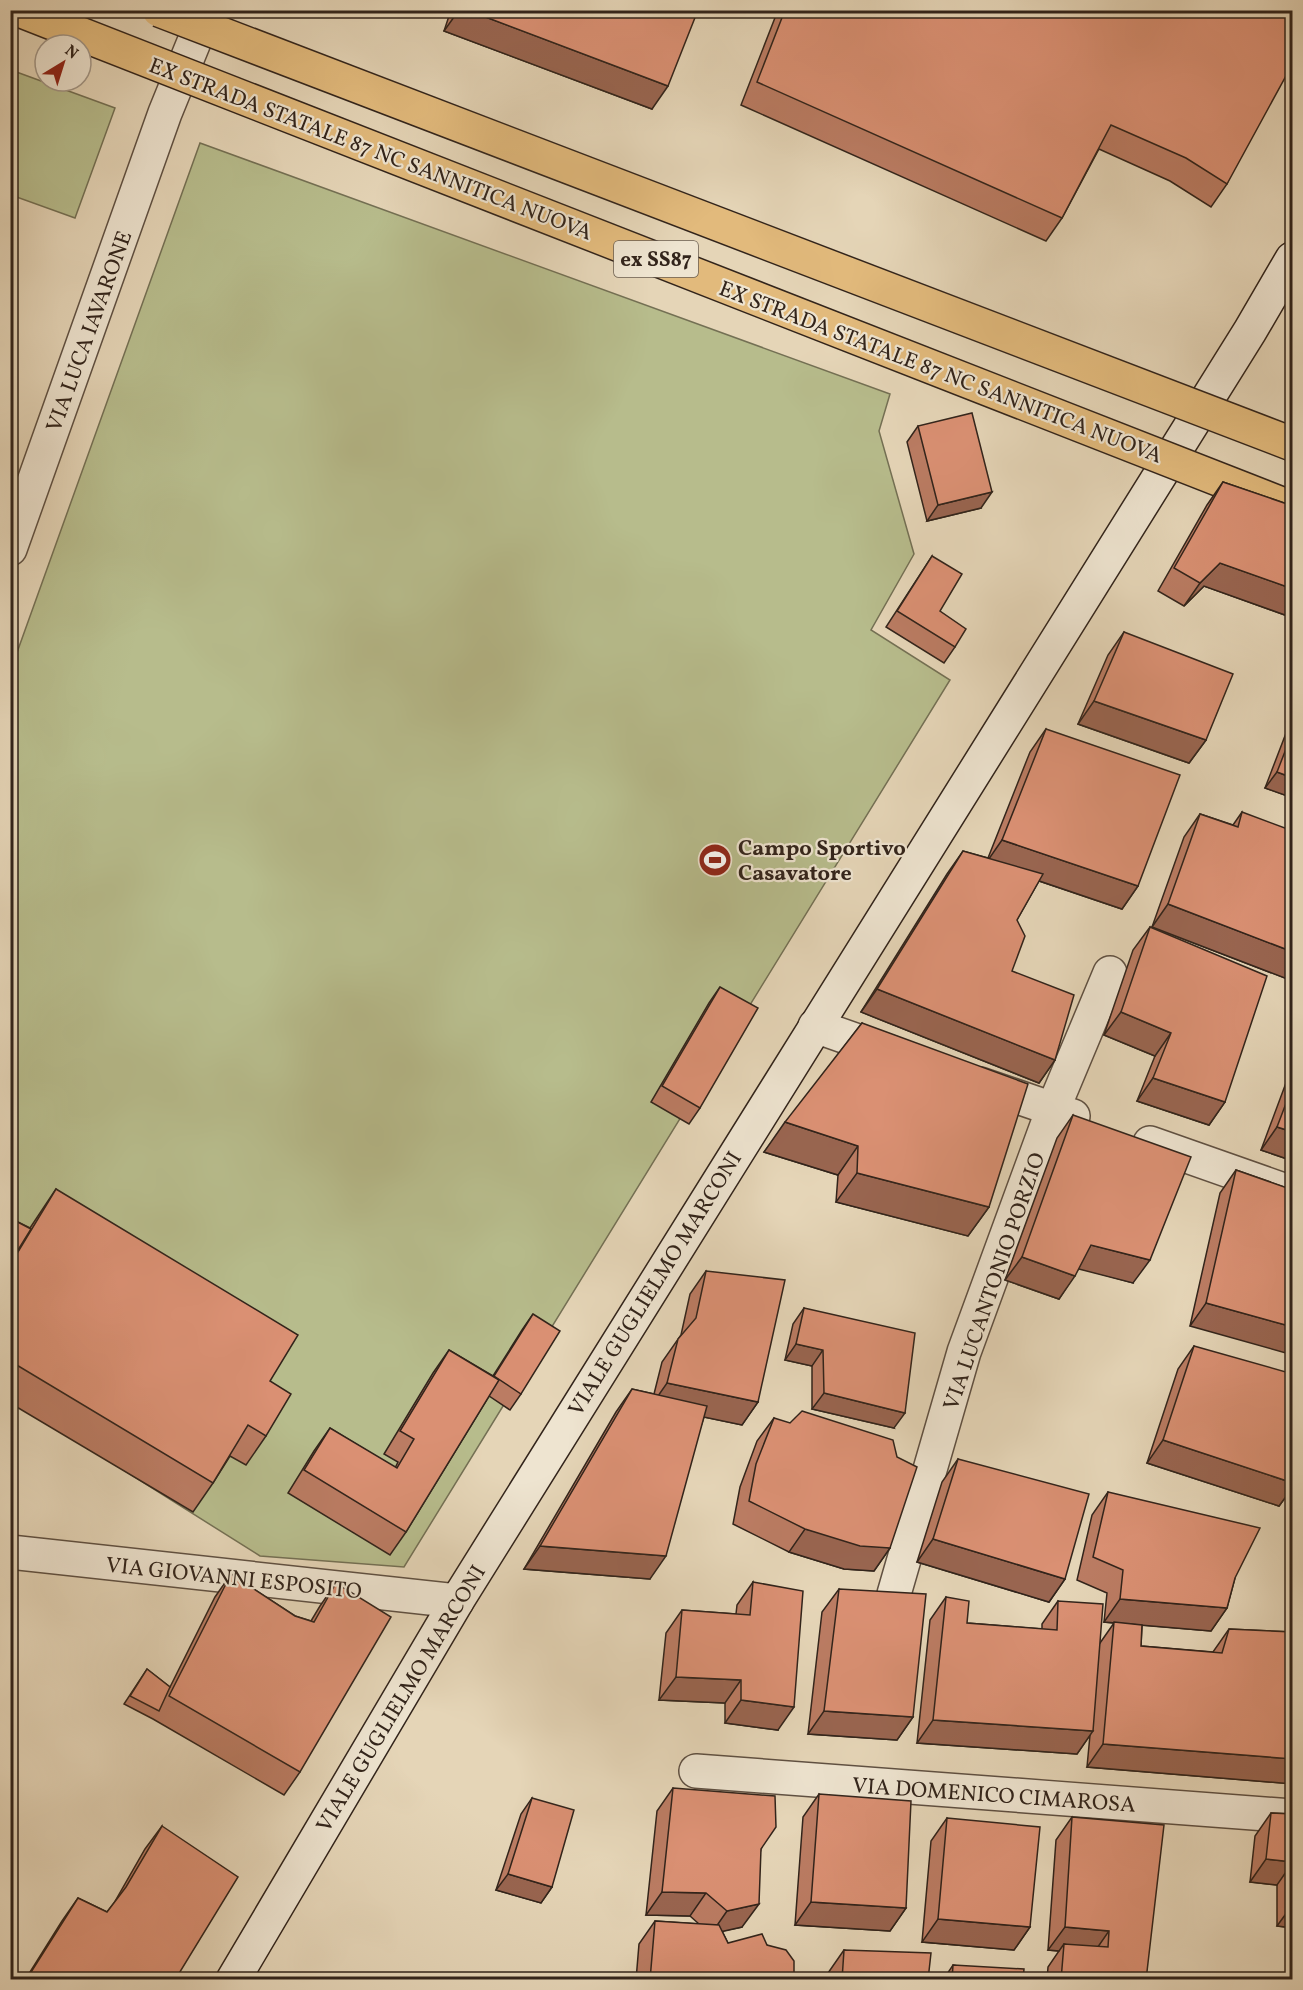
<svg xmlns="http://www.w3.org/2000/svg" width="1303" height="1990" font-family="Vollkorn,serif">
<style>
.green{fill:#b7bc8c;stroke:#747054;stroke-width:1.5}
.lines{fill:none;stroke-linecap:round;stroke-linejoin:round}
.street-casing{stroke:#5f5042;stroke-width:36}
.secondary-casing{stroke:#32241b;stroke-width:36}
.street{stroke:#eee4d0;stroke-width:33}
.secondary{stroke:#eee4d0;stroke-width:33}
.highway-bridge-casing{stroke:#32241b;stroke-width:36;stroke-linecap:butt}
.highway-bridge{stroke:#e2ba7c;stroke-width:33}
.wall{fill:#bb7c63;stroke:#32241b;stroke-width:1.5}
.shaded-wall{fill:#996550;stroke:#32241b;stroke-width:1.5}
.building{fill:#da9073;stroke:#32241b;stroke-width:1.5}
.labels{text-anchor:middle;stroke-width:4.5;stroke-linejoin:round;paint-order:stroke}
.shield{fill:#eee4d0;stroke:#6a5e51;stroke-width:1.5}
.shield-label{font-size:21px;font-weight:bold;fill:#32241b}
.street-label{font-size:22px;fill:#32241b;stroke:#eee4d0}
.poi-label{font-size:22px;font-weight:bold;fill:#32241b;stroke:#eee4d0;text-anchor:start}
</style>
<rect width="100%" height="100%" fill="#e5d5b7"/>
<filter id="stains"><feTurbulence type="fractalNoise" baseFrequency=".00333" numOctaves="4"/><feColorMatrix values="0 0 0 0 .2 0 0 0 0 .09 0 0 0 0 .02 0 0 0 .5 -.17"/></filter>
<radialGradient id="worn" r=".72"><stop offset=".6" stop-color="#630" stop-opacity="0"/><stop offset="1" stop-color="#630" stop-opacity=".3"/></radialGradient>
<g class="green">
<path d="M11 70 115 108 75 218 11 195Z"/>
<path d="M200 143 890 394 879 431 914 554 871 630 950 680 404 1567 260 1556 11 1399 10 672Z"/>
</g>
<g class="lines">
<defs>
<g id="street">
<path d="M10 549 165 113 207 10"/>
<path d="M815 1026 892 1053"/>
<path d="M980 1084 1073 1116"/>
<path d="M1150 1143 1292 1193"/>
<path d="M10 1552 457 1601"/>
<path d="M894 1594 964 1352 1053 1109 1110 973"/>
<path d="M696 1771 1292 1816"/>
</g>
<path id="secondary" d="M233 1980 457 1601 1250 331 1292 259"/>
</defs>
<use href="#street" class="street-casing"/>
<use href="#secondary" class="secondary-casing"/>
<use href="#street" class="street"/>
<use href="#secondary" class="secondary"/>
<defs>
<g id="highway-bridge">
<path d="M19 10 1292 508"/>
<path d="M159 10 1292 444"/>
</g>
</defs>
<use href="#highway-bridge" class="highway-bridge-casing"/>
<use href="#highway-bridge" class="highway-bridge"/>
</g>
<g class="wall">
<path d="M451 10H698L652 109 444 31Z"/>
<path d="M778 10H1293L1227 184 1211 207 1170 181 1099 149 1062 218 1046 241 741 105Z"/>
<path d="M918 426 981 508 927 521 907 442Z"/>
<path d="M1223 482 1293 506V605L1285 615 1204 586 1184 606 1158 591 1207 505Z"/>
<path d="M932 556 940 611 955 647 944 663 886 627Z"/>
<path d="M1124 632 1206 740 1189 763 1078 724 1108 655Z"/>
<path d="M1293 723V798L1265 788 1288 728Z"/>
<path d="M1046 729 1138 886 1122 909 1039 881 1017 920 1012 971 1055 1060 1039 1083 861 1012 947 874 963 851 988 858 1030 752Z"/>
<path d="M1242 812 1290 980 1152 927 1184 837 1200 814 1233 825Z"/>
<path d="M1150 927 1225 1102 1209 1125 1137 1101 1155 1056 1104 1035 1133 950Z"/>
<path d="M720 987 700 1108 689 1124 651 1102 709 1003Z"/>
<path d="M862 1023 989 1207 968 1236 836 1202 838 1175 764 1152Z"/>
<path d="M1293 1064V1161L1261 1150Z"/>
<path d="M1073 1115 1133 1283 1079 1268 1059 1299 1005 1280 1057 1138Z"/>
<path d="M1236 1170 1293 1190 1190 1326 1220 1193Z"/>
<path d="M56 1189 270 1381 266 1436 246 1465 230 1456 213 1483 193 1512 10 1403V1218L30 1228Z"/>
<path d="M706 1271 758 1402 742 1425 704 1417 650 1579 524 1569 616 1412 632 1389 654 1394 662 1362 681 1335 690 1294Z"/>
<path d="M804 1308 894 1428 812 1409V1366L785 1360 793 1324Z"/>
<path d="M533 1314 521 1394 510 1410 489 1396 406 1532 390 1555 288 1493 314 1451 330 1428 395 1468 398 1462 384 1454 433 1373 449 1350 493 1376 522 1330Z"/>
<path d="M1194 1346 1293 1483V1487L1279 1506 1147 1463 1178 1369Z"/>
<path d="M774 1418 890 1548 874 1571 844 1569 789 1552 733 1524 740 1487 757 1441Z"/>
<path d="M958 1459 1065 1579 1049 1602 917 1562 942 1482Z"/>
<path d="M1108 1492 1235 1578 1227 1608 1211 1631 1142 1625 1141 1646 1213 1652 1229 1629 1293 1632V1784L1087 1767 1090 1735 1077 1754 917 1743 930 1620 946 1597 967 1623 1042 1629V1624L1058 1601 1100 1643 1114 1623 1104 1622 1107 1593 1077 1580 1092 1515Z"/>
<path d="M231 1574 295 1616 311 1621 320 1606 336 1583 300 1772 284 1795 153 1719 124 1704 147 1669 170 1687 215 1597Z"/>
<path d="M1293 1574V1625L1287 1624Z"/>
<path d="M753 1582 778 1730 725 1723V1703L659 1700 666 1633 682 1610 736 1614 737 1605Z"/>
<path d="M839 1589 913 1717 897 1740 808 1734 822 1612Z"/>
<path d="M673 1788 761 1849 742 1927 722 1931 728 1943 767 1945 794 1980H636L639 1944 655 1921 699 1924 690 1916 646 1915 657 1811Z"/>
<path d="M819 1794 906 1908 890 1931 795 1925 803 1817Z"/>
<path d="M532 1798 552 1887 541 1903 496 1890 521 1814Z"/>
<path d="M1271 1813 1293 1814V1928L1277 1926V1885L1250 1882 1255 1836Z"/>
<path d="M1072 1817 1146 1980H1047L1048 1967 1059 1951 1048 1950 1056 1840Z"/>
<path d="M947 1818 1030 1927 1014 1950 922 1942 931 1841Z"/>
<path d="M162 1826 175 1980H25L62 1921 78 1898 107 1912 114 1903 145 1849Z"/>
<path d="M844 1950 928 1980H828V1973Z"/>
<path d="M953 1965 1023 1980H943Z"/>
</g>
<g class="shaded-wall">
<path d="M459 10H467L668 86 652 109 444 31Z"/>
<path d="M992 492 981 508 927 521 938 505Z"/>
<path d="M1220 563 1293 589V605L1285 615 1204 586 1184 606 1200 583Z"/>
<path d="M1094 701 1206 740 1189 763 1078 724Z"/>
<path d="M1277 772 1293 778V798L1265 788Z"/>
<path d="M1002 840 1138 886 1122 909 986 863Z"/>
<path d="M1168 904 1293 952V977L1290 980 1152 927Z"/>
<path d="M877 989 1055 1060 1039 1083 861 1012Z"/>
<path d="M1121 1012 1171 1033 1155 1056 1104 1035Z"/>
<path d="M1153 1078 1225 1102 1209 1125 1137 1101Z"/>
<path d="M785 1122 858 1146 838 1175 764 1152Z"/>
<path d="M1277 1127 1293 1132V1161L1261 1150Z"/>
<path d="M857 1173 989 1207 968 1236 836 1202Z"/>
<path d="M1091 1245 1150 1260 1133 1283 1075 1268Z"/>
<path d="M1022 1257 1075 1276 1059 1299 1005 1280Z"/>
<path d="M1206 1303 1293 1327V1355L1190 1326Z"/>
<path d="M796 1344 823 1350 812 1366 785 1360Z"/>
<path d="M667 1383 758 1402 742 1425 651 1406Z"/>
<path d="M824 1393 905 1413 894 1428 812 1409Z"/>
<path d="M1163 1440 1293 1483V1487L1279 1506 1147 1463Z"/>
<path d="M805 1529 890 1548 874 1571 844 1569 789 1552Z"/>
<path d="M933 1539 1065 1579 1049 1602 917 1562Z"/>
<path d="M540 1546 666 1556 650 1579 524 1569Z"/>
<path d="M1120 1599 1227 1608 1211 1631 1104 1622Z"/>
<path d="M1293 1616V1625L1287 1624Z"/>
<path d="M676 1677 741 1680 725 1703 659 1700Z"/>
<path d="M741 1700 794 1707 778 1730 725 1723Z"/>
<path d="M824 1711 913 1717 897 1740 808 1734Z"/>
<path d="M933 1720 1093 1731 1077 1754 917 1743Z"/>
<path d="M1103 1744 1293 1759V1784L1087 1767Z"/>
<path d="M1266 1859 1293 1862 1277 1885 1250 1882Z"/>
<path d="M508 1874 552 1887 541 1903 496 1890Z"/>
<path d="M662 1892 706 1893 690 1916 646 1915Z"/>
<path d="M811 1902 906 1908 890 1931 795 1925Z"/>
<path d="M759 1904 742 1927 711 1934 727 1911Z"/>
<path d="M1293 1904V1928L1277 1926Z"/>
<path d="M938 1919 1030 1927 1014 1950 922 1942Z"/>
<path d="M1065 1927 1109 1931 1093 1954 1064 1944 1059 1951 1048 1950Z"/>
</g>
<g class="building">
<path d="M467 10H698L668 86Z"/>
<path d="M785 10H1293V63L1227 184 1186 158 1111 125 1062 218 757 82Z"/>
<path d="M972 413 992 492 938 505 918 426Z"/>
<path d="M1223 482 1293 506V589L1220 563 1200 583 1174 568Z"/>
<path d="M932 556 962 574 940 611 966 629 955 647 897 611Z"/>
<path d="M1124 632 1233 674 1206 740 1094 701Z"/>
<path d="M1046 729 1180 775 1138 886 1002 840Z"/>
<path d="M1293 731V778L1277 772Z"/>
<path d="M1242 812 1293 831V952L1168 904 1200 814 1238 827Z"/>
<path d="M963 851 1043 874 1017 920 1025 936 1012 971 1074 995 1055 1060 877 989Z"/>
<path d="M1150 927 1267 976 1225 1102 1153 1078 1171 1033 1121 1012Z"/>
<path d="M720 987 758 1008 700 1108 662 1086Z"/>
<path d="M862 1023 1028 1084 989 1207 857 1173 858 1146 785 1122Z"/>
<path d="M1293 1085V1132L1277 1127Z"/>
<path d="M1073 1115 1191 1157 1150 1260 1091 1245 1075 1276 1022 1257Z"/>
<path d="M1236 1170 1293 1190V1327L1206 1303Z"/>
<path d="M56 1189 298 1335 270 1381 291 1394 266 1436 248 1425 213 1483 10 1361V1265Z"/>
<path d="M10 1218 31 1229 10 1263Z"/>
<path d="M706 1271 785 1280 758 1402 667 1383 678 1339 696 1318Z"/>
<path d="M804 1308 915 1333 905 1413 824 1393 823 1350 796 1344Z"/>
<path d="M533 1314 560 1331 521 1394 494 1376Z"/>
<path d="M1194 1346 1293 1374V1483L1163 1440Z"/>
<path d="M449 1350 499 1380 406 1532 304 1470 330 1428 397 1468 414 1439 400 1431Z"/>
<path d="M632 1389 707 1406 666 1556 540 1546Z"/>
<path d="M802 1411 893 1440 897 1457 917 1467 890 1548 860 1546 805 1529 749 1501 756 1464 774 1418 790 1423Z"/>
<path d="M958 1459 1089 1494 1065 1579 933 1539Z"/>
<path d="M1108 1492 1260 1528 1235 1578 1227 1608 1120 1599 1123 1570 1093 1557Z"/>
<path d="M231 1574 295 1616 314 1622 336 1583 391 1617 300 1772 169 1696Z"/>
<path d="M753 1582 803 1591 794 1707 741 1700V1680L676 1677 682 1610 750 1615Z"/>
<path d="M839 1589 926 1594 913 1717 824 1711Z"/>
<path d="M946 1597 969 1601 967 1623 1057 1630 1058 1601 1103 1604 1093 1731 933 1720Z"/>
<path d="M1114 1622 1142 1625 1141 1646 1222 1653 1229 1629 1293 1632V1759L1103 1744Z"/>
<path d="M147 1669 170 1687 159 1711 130 1696Z"/>
<path d="M673 1788 775 1796 776 1827 761 1849 759 1904 727 1911 706 1893 662 1892Z"/>
<path d="M819 1794 911 1801 906 1908 811 1902Z"/>
<path d="M532 1798 574 1810 552 1887 508 1874Z"/>
<path d="M1271 1813 1293 1814V1862L1266 1859Z"/>
<path d="M1072 1817 1164 1825 1146 1980H1061L1064 1944 1108 1947 1109 1931 1065 1927Z"/>
<path d="M947 1818 1040 1827 1030 1927 938 1919Z"/>
<path d="M162 1826 238 1877 175 1980H163L161 1978 160 1980H26L78 1898 107 1912 126 1887Z"/>
<path d="M655 1921 719 1925 728 1943 762 1934 767 1945 786 1950 794 1961V1980H650Z"/>
<path d="M844 1950 931 1953 928 1980H842Z"/>
<path d="M953 1965 1024 1969 1023 1980H952Z"/>
</g>
<defs>
<symbol id="stadium-disc" viewBox="-11 -11 22 22"><circle r="9.5" fill="#8f2418" stroke="#eee4d0"/><path d="M0-5a6.5 5 0 1 0 0 10a6.5 5 0 1 0 0-10ZM-3.5-1.8h7v3.6h-7Z" fill="#fff"/></symbol>
</defs>
<g fill-rule="evenodd">
<use href="#stadium-disc" x="696" y="841" width="38" height="38"/>
</g>
<g class="labels">
<rect class="shield" x="614" y="241" width="84" height="36" rx="4.5"/>
<g class="shield-label">
<text x="656" y="266">ex SS87</text>
</g>
<g class="street-label">
<text transform="translate(371 148) rotate(21)" y="8">EX STRADA STATALE 87 NC SANNITICA NUOVA</text>
<text transform="translate(88 331) rotate(-70)" y="8">VIA LUCA IAVARONE</text>
<text transform="translate(941 371) rotate(21)" y="8">EX STRADA STATALE 87 NC SANNITICA NUOVA</text>
<text transform="translate(993 1281) rotate(-71)" y="8">VIA LUCANTONIO PORZIO</text>
<text transform="translate(654 1283) rotate(-58)" y="8">VIALE GUGLIELMO MARCONI</text>
<text transform="translate(234 1577) rotate(6)" y="8">VIA GIOVANNI ESPOSITO</text>
<text transform="translate(400 1698) rotate(-59)" y="8">VIALE GUGLIELMO MARCONI</text>
<text transform="translate(994 1794) rotate(4)" y="8">VIA DOMENICO CIMAROSA</text>
</g>
<g class="poi-label">
<text x="738" y="855">Campo Sportivo<tspan x="738" dy="25">Casavatore</tspan></text>
</g>
</g>
<rect width="1303" height="1990" fill="none" stroke="#e5d5b7" stroke-width="36"/>
<rect x="12" y="12" width="1279" height="1966" fill="none" stroke="#32241b" stroke-width="3"/>
<rect x="18" y="18" width="1267" height="1954" fill="none" stroke="#32241b" stroke-width="1.5"/>
<g transform="translate(63 63) rotate(38)"><circle r="28" fill="#eee4d0" stroke="#a39788" stroke-width="1.5"/>
<path d="M0-4.5L10 22L0 15L-10 22Z" fill="#8f2418"/>
<text y="-9" font-size="16" font-weight="bold" text-anchor="middle" fill="#32241b">N</text>
</g>
<rect width="100%" height="100%" filter="url(#stains)"/>
<rect width="100%" height="100%" fill="url(#worn)"/>
</svg>
